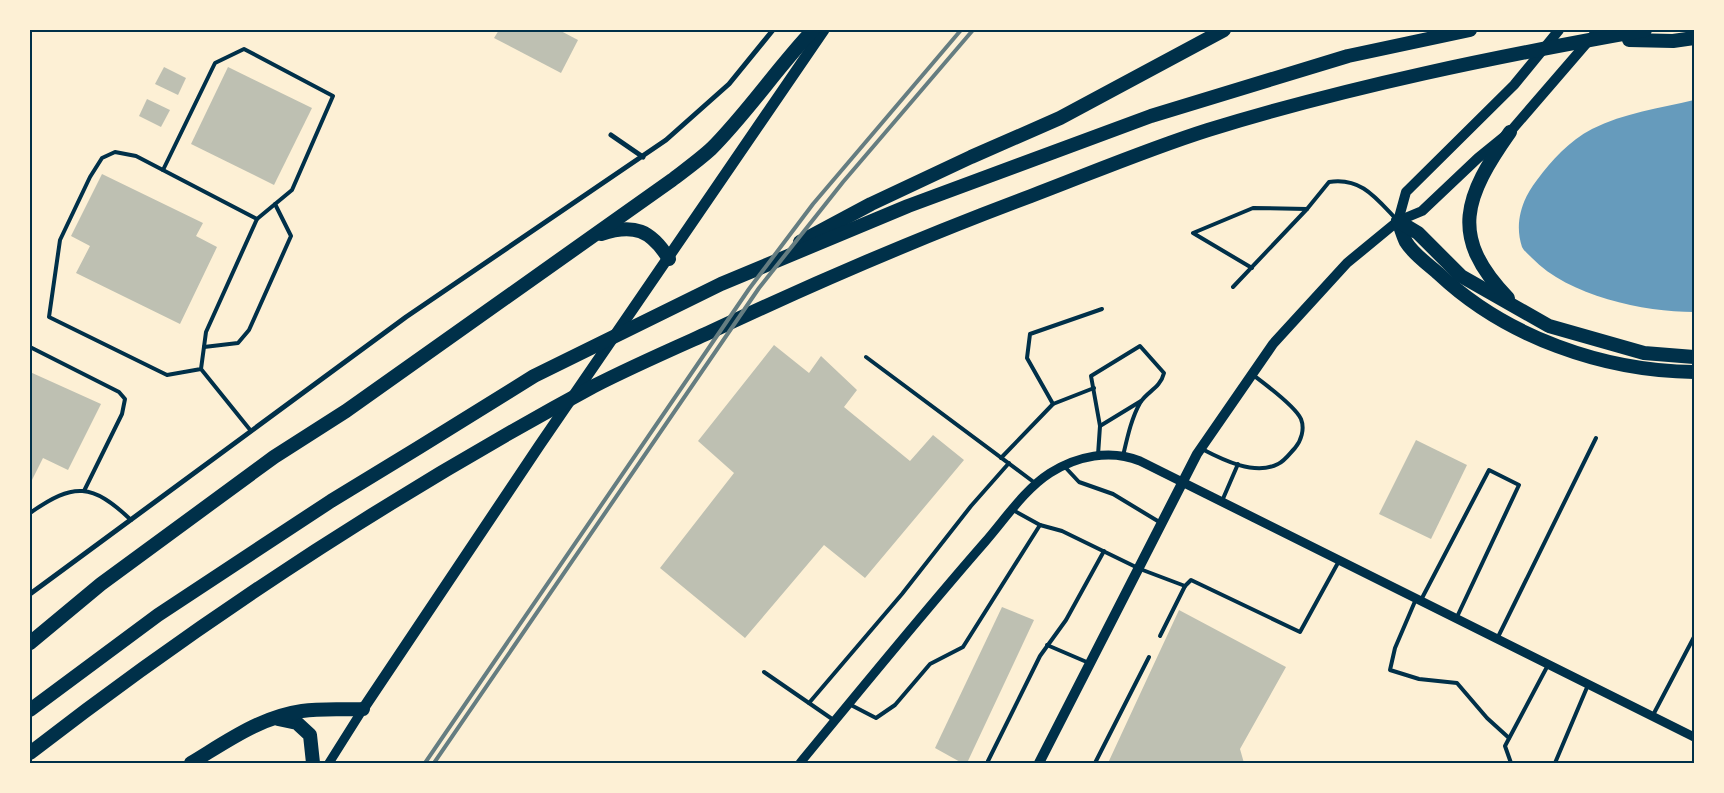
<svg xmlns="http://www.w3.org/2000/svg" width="1724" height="793" font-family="Helvetica,sans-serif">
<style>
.water{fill:#669bbc}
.building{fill:#bec0b2}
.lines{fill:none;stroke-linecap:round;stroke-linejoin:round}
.service{stroke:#003049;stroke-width:4}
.minor{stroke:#003049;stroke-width:5}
.tertiary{stroke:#003049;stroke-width:9}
.secondary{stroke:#003049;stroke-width:10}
.primary{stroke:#003049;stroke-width:11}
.motorway{stroke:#003049;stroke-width:14}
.rail{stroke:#657d81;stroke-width:4}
.neatline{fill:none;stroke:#003049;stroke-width:2}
</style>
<rect width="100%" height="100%" fill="#fdf0d5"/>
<path class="water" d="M1694 100V312C1644 312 1568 296 1532 258 1529 255 1524 251 1522 247 1514 223 1522 199 1537 180 1552 160 1569 141 1592 129 1624 113 1660 108 1694 100Z"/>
<g class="building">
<path d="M499 30H559L578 40 561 73 494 38Z"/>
<path d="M164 67 186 78 178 95 155 84Z"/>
<path d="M228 67 312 108 274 185 191 144Z"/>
<path d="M147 99 170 110 161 127 139 116Z"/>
<path d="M102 174 203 223 196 236 217 247 180 324 76 273 90 246 71 236Z"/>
<path d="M774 345 809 373 821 356 857 390 844 407 910 461 933 435 964 460 865 578 824 545 745 638 660 568 734 473 698 441Z"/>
<path d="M30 372 101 404 68 470 43 458 30 484Z"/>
<path d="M1416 440 1467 465 1431 539 1379 514Z"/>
<path d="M1002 607 1034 620 967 763H962L935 748Z"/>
<path d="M1179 610 1286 667 1240 749 1244 763H1108Z"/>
</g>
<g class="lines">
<g class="service">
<path d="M163 170 215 63 244 49 333 96 292 190 257 219"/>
<path d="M1252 268 1193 233 1253 208 1307 209"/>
<path d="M1233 287 1307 209 1329 182C1361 177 1376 198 1396 219"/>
<path d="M30 347 119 392 125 399 122 414 84 491"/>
<path d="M204 347 238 343 249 330 291 236 275 204"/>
<path d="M866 357 1035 483"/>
<path d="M201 369 167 375 49 317 60 240 90 177 102 158 115 152 136 156 257 219 206 332 201 369 251 431"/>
<path d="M1053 404 1027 358 1030 334 1102 309"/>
<path d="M1100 426 1141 401"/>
<path d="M1202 449C1223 460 1255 476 1278 464 1285 461 1290 453 1295 448 1301 441 1305 429 1301 419 1295 406 1265 384 1253 375"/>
<path d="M1098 455 1100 426 1091 376 1140 346 1164 373C1160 389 1147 391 1140 403 1131 419 1127 439 1123 456"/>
<path d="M1001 458 1053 404 1094 388"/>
<path d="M1065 467 1079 482 1113 494 1161 523"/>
<path d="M1222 501 1238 464"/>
<path d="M1013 510 1040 525 1062 531 1140 569 1185 586 1191 580 1300 632 1339 561"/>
<path d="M30 513C74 482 92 483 131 520"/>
<path d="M1416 599 1395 648 1390 670 1419 679 1457 683 1487 718 1509 738"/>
<path d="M1421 600 1489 470 1519 485 1456 619"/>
<path d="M1160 636 1185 586"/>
<path d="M1497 639 1596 438"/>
<path d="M1047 645 1089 663"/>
<path d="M764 672 835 721"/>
<path d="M809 703 902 594 971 506 1009 463"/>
<path d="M849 704 876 718 895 705 930 664 963 647 1040 525"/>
<path d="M1652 717 1694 637"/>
<path d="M988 761 1040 656 1066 620 1104 551"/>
<path d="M1095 763 1149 657"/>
<path d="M1511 763 1505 746 1548 665"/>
<path d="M1555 763 1588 685"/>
</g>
<g class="minor">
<path d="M611 135 643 157"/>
<path d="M30 594 406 317 666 140 729 84 773 30"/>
</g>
<g class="tertiary">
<path d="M329 763 363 709"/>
<path d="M800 763C861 689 922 614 985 542 1005 519 1025 489 1050 473 1077 456 1110 449 1140 461L1694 737"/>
</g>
<g class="secondary">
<path d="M1398 221 1406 192 1514 85 1559 30"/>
<path d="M1039 763 1197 454 1273 344 1347 263 1398 221 1422 211 1478 158 1510 132 1598 30"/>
</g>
<path class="primary" d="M363 709 539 446 824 30"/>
<g class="motorway">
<path d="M1629 40 1673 41 1694 38"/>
<path d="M1398 221C1401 228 1403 236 1406 242 1413 254 1429 265 1439 274 1506 337 1603 371 1694 372"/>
<path d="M1398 221 1418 233 1461 276 1549 326 1644 353 1694 357"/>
<path d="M601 234C634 223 651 230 669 259"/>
<path d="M800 242 871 204 971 157 1060 118 1224 30"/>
<path d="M1508 298C1448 236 1465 196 1510 132"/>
<path d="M30 643 101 584 274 457 346 411 672 180C685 170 699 160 711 149 748 112 777 68 813 30"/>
<path d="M30 710 158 615 331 501 418 448 534 376 721 284 908 206 1151 116 1348 56 1470 30"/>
<path d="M278 719 297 723 310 735 313 763"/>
<path d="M30 753C207 616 396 493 594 386 631 367 670 350 708 333 814 283 921 237 1031 196 1089 174 1148 149 1208 130 1351 86 1498 56 1645 30"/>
<path d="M191 763C226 742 260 717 302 711 322 708 343 710 363 709"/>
</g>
<g class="rail">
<path d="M425 763 749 289 813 204 961 30"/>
<path d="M434 763 759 288 843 182 973 30"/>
</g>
</g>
<rect width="1724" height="793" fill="none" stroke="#fdf0d5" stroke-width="62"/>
<rect x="31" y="31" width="1662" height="731" class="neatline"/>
</svg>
